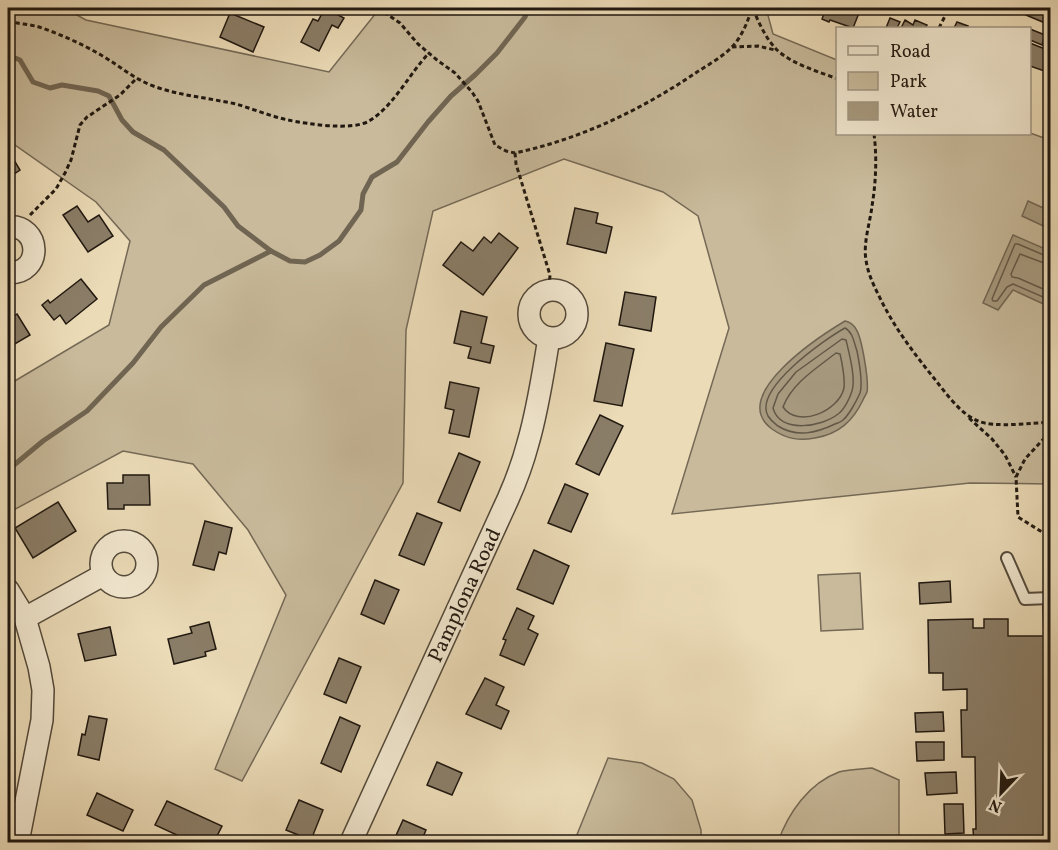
<svg xmlns="http://www.w3.org/2000/svg" width="1058" height="850" font-family="Vollkorn,serif">
<style>
.green{fill:#c8ba9b;stroke:#746956;stroke-width:1.5}
.water{fill:#a6997e;stroke:#706552;stroke-width:1.5}
.lines{fill:none;stroke-linecap:round;stroke-linejoin:round}
.shore{stroke:#635847;stroke-width:1.5}
.stream{stroke:#706552;stroke-width:5}
.building{fill:#8a7d67;stroke:#201810;stroke-width:1.5}
.lane-casing{stroke:#53493a;stroke-width:14}
.street-casing{stroke:#53493a;stroke-width:24}
.path{stroke:#201810;stroke-width:3;stroke-dasharray:4.5 3;stroke-linecap:butt}
.lane{stroke:#f2e8d0;stroke-width:10}
.street{stroke:#f2e8d0;stroke-width:21}
.labels{text-anchor:middle;stroke-width:4.5;stroke-linejoin:round;paint-order:stroke}
.street-label{font-size:21px;fill:#201810;stroke:#f2e8d0}
</style>
<rect width="100%" height="100%" fill="#ebdbb7"/>
<filter id="stains"><feTurbulence type="fractalNoise" baseFrequency=".00333" numOctaves="4"/><feColorMatrix values="0 0 0 0 .2 0 0 0 0 .09 0 0 0 0 .02 0 0 0 .5 -.17"/></filter>
<radialGradient id="worn" r=".72"><stop offset=".6" stop-color="#630" stop-opacity="0"/><stop offset="1" stop-color="#630" stop-opacity=".3"/></radialGradient>
<g class="green">
<path d="M8 8H64L86 20 329 72 380 8H766L773 34 837 60 838 134 1030 133 1050 140V484L970 483 672 514 729 328 698 216 663 192 564 159 433 211 406 330 403 483 242 781 215 769 286 595 248 530 193 464 123 451 8 513V385L109 325 130 241 96 202 8 140Z"/>
<path d="M860 573 863 629 821 631 818 575Z"/>
<path d="M608 758 642 763 674 779 692 800 701 830V842H574Z"/>
<path d="M872 768 899 780V842H778C788 813 809 783 839 772 849 769 862 769 872 768Z"/>
</g>
<g class="water">
<path d="M1028 201 1050 211V229L1022 216Z"/>
<path d="M1013 235 1050 251V307L1013 290 998 310 983 303Z"/>
<path d="M845 321C850 322 853 324 856 329 862 338 869 381 867 392 866 395 864 397 863 400 853 421 839 434 815 438 799 441 786 439 772 429 727 396 820 336 845 321Z"/>
</g>
<g class="lines">
<g class="shore">
<path d="M1050 257 1046 256 1018 244H1015L992 299 993 301H997L1007 287 1013 284 1050 300"/>
<path d="M1050 264 1044 263 1020 254 1011 274 1012 277 1018 278 1050 292"/>
<path d="M845 328C853 332 854 343 857 351 859 361 863 383 860 393 857 400 849 415 843 420 841 422 838 423 835 424 816 433 797 438 778 426 774 423 771 421 768 416 753 389 825 339 845 328Z"/>
<path d="M842 339 846 340C849 353 856 378 852 391 850 398 844 410 838 414 822 427 780 434 773 408L778 394 796 372Z"/>
<path d="M836 353 840 354C842 362 845 379 844 388 839 411 798 429 783 407 792 383 817 368 836 353Z"/>
</g>
<g class="stream">
<path d="M8 55 20 60 33 82 50 88 62 85 98 91 109 96 122 120 133 132 164 150 224 207 238 226 271 251 290 261 305 262 320 255 339 241 361 210 363 194 372 177 397 162 428 122 451 96 476 74 497 53 525 17 528 8"/>
<path d="M8 470 43 441 87 411 133 363 161 327 204 285 271 251"/>
</g>
</g>
<g class="building">
<path d="M325 8 344 18 338 28 332 25 319 51 301 42 313 19 318 21Z"/>
<path d="M826 8H834L841 10 842 8H861L853 28 830 20 829 22 822 19Z"/>
<path d="M1029 8H1050V25L1026 15Z"/>
<path d="M230 13 264 27 253 52 220 37Z"/>
<path d="M890 18 900 22 897 28H886Z"/>
<path d="M905 20 913 25 915 20 927 25 925 28H901Z"/>
<path d="M957 22 968 26 967 28H954Z"/>
<path d="M1030 29 1045 35 1042 45 1030 40Z"/>
<path d="M1030 43 1050 51V73L1030 66Z"/>
<path d="M8 150 20 170 8 178Z"/>
<path d="M77 206 88 222 99 215 113 236 88 252 63 215Z"/>
<path d="M575 208 598 213 596 223 612 227 606 253 567 244Z"/>
<path d="M499 233 518 248 483 295 443 265 461 242 473 251 484 237 491 243Z"/>
<path d="M81 279 97 299 66 324 60 315 54 320 42 305 48 300 50 303Z"/>
<path d="M625 292 656 297 651 331 619 325Z"/>
<path d="M461 311 487 317 481 343 494 346 490 363 468 358 471 347 454 343Z"/>
<path d="M17 314 30 335 8 348V320Z"/>
<path d="M606 343 634 349 622 406 594 401Z"/>
<path d="M450 382 479 388 469 437 449 433 454 410 445 408Z"/>
<path d="M600 415 623 426 599 475 576 464Z"/>
<path d="M459 453 480 462 460 511 438 502Z"/>
<path d="M123 475H149L150 505H124V509H108L107 483H123Z"/>
<path d="M565 484 588 494 571 532 548 523Z"/>
<path d="M58 502 76 531 33 558 15 528Z"/>
<path d="M417 513 442 523 424 565 399 555Z"/>
<path d="M205 521 232 528 226 554 219 552 214 570 193 565Z"/>
<path d="M534 550 569 566 553 604 517 589Z"/>
<path d="M375 580 399 590 384 624 361 614Z"/>
<path d="M950 581 951 602 920 604 919 583Z"/>
<path d="M1043 606H1050V842H974L973 829H976L975 757H962L961 710H967V689L943 690V673H929L928 620 973 619V628H984V619H1008V636H1044Z"/>
<path d="M517 608 534 616 528 629 538 634 524 665 500 655 506 640 503 639Z"/>
<path d="M209 622 216 649 205 652 206 656 174 664 168 639 192 633 190 627Z"/>
<path d="M110 627 116 655 85 661 78 634Z"/>
<path d="M339 658 361 667 346 703 324 694Z"/>
<path d="M485 678 504 687 496 705 509 711 501 729 466 714Z"/>
<path d="M943 712 944 731 916 732 915 713Z"/>
<path d="M89 716 107 719 99 760 78 755 82 734 85 735Z"/>
<path d="M340 717 360 726 341 772 321 763Z"/>
<path d="M916 742H944V760L917 761Z"/>
<path d="M437 762 462 773 452 795 427 785Z"/>
<path d="M956 772 957 793 927 795 925 773Z"/>
<path d="M97 793 133 810 123 831 87 815Z"/>
<path d="M299 800 323 810 311 840 286 830Z"/>
<path d="M167 801 222 826 214 842H192L155 825Z"/>
<path d="M944 804H963L964 833 945 834Z"/>
<path d="M403 820 426 830 421 842H393Z"/>
</g>
<g class="lines">
<defs>
<path id="lane" d="M1007 558 1025 599 1050 598"/>
<g id="street">
<path d="M8 227C41 224 44 274 8 273"/>
<circle cx="553" cy="314" r="24"/>
<circle cx="124" cy="564" r="23"/>
<path d="M8 590 25 618 39 667 43 690 42 720 18 842"/>
<path d="M25 618 103 575"/>
<path d="M351 842 508 499C516 481 523 462 528 443 538 409 543 373 549 338"/>
</g>
</defs>
<use href="#lane" class="lane-casing"/>
<use href="#street" class="street-casing"/>
<g class="path">
<path d="M378 8 400 23 418 44 437 60 455 73 472 92 478 101 495 145 506 151 515 153C580 139 639 111 694 74 706 66 721 58 731 48 742 37 748 21 752 8"/>
<path d="M753 9C759 23 766 39 777 50 792 64 819 72 838 79"/>
<path d="M8 21C18 24 29 24 39 27 60 34 82 44 101 55 120 66 135 80 156 87 182 96 209 98 236 104 253 109 270 116 288 120 308 124 352 131 369 121 394 106 409 74 429 53"/>
<path d="M939 28 949 8"/>
<path d="M732 47 758 46 775 50"/>
<path d="M874 134C877 157 876 182 872 206 870 223 863 243 866 260 868 274 874 286 880 298 894 327 913 352 933 377 946 393 959 413 978 421 993 428 1033 423 1050 422"/>
<path d="M515 153 516 164 550 275 549 290"/>
<path d="M30 215 56 189 65 173 71 160 80 125 87 117 120 95 136 79"/>
<path d="M969 418 992 439 1005 455 1016 477"/>
<path d="M1050 432 1025 459 1016 477 1018 517 1050 537"/>
</g>
<use href="#lane" class="lane"/>
<use href="#street" class="street"/>
</g>
<g class="labels">
<g class="street-label">
<text transform="translate(464 595) rotate(-65)" y="7">Pamplona Road</text>
</g>
</g>
<rect width="1058" height="850" fill="none" stroke="#ebdbb7" stroke-width="30"/>
<rect x="9" y="9" width="1040" height="832" fill="none" stroke="#201810" stroke-width="3"/>
<rect x="15" y="15" width="1028" height="820" fill="none" stroke="#201810" stroke-width="1.5"/>
<rect x="836" y="27" width="195" height="108" fill="#f2e8d0" stroke="#9e9583" stroke-width="1.5"/>
<rect x="848" y="46" width="30" height="9" fill="#f2e8d0" stroke="#9e9583" stroke-width="1.5"/>
<text x="890" y="57" font-size="18" fill="#201810">Road</text>
<rect x="848" y="72" width="30" height="18" fill="#c8ba9b" stroke="#9e9583" stroke-width="1.5"/>
<text x="890" y="87" font-size="18" fill="#201810">Park</text>
<rect x="848" y="102" width="30" height="18" fill="#a6997e" stroke="#9e9583" stroke-width="1.5"/>
<text x="890" y="117" font-size="18" fill="#201810">Water</text>
<g transform="translate(1001 793) rotate(203)" stroke="#f2e8d0" stroke-width="4.5" paint-order="stroke">
<path d="M0-4.5L10 22L0 15L-10 22Z" fill="#201810"/>
<text y="-9" font-size="16" font-weight="bold" text-anchor="middle" fill="#201810">N</text>
</g>
<rect width="100%" height="100%" filter="url(#stains)"/>
<rect width="100%" height="100%" fill="url(#worn)"/>
</svg>
